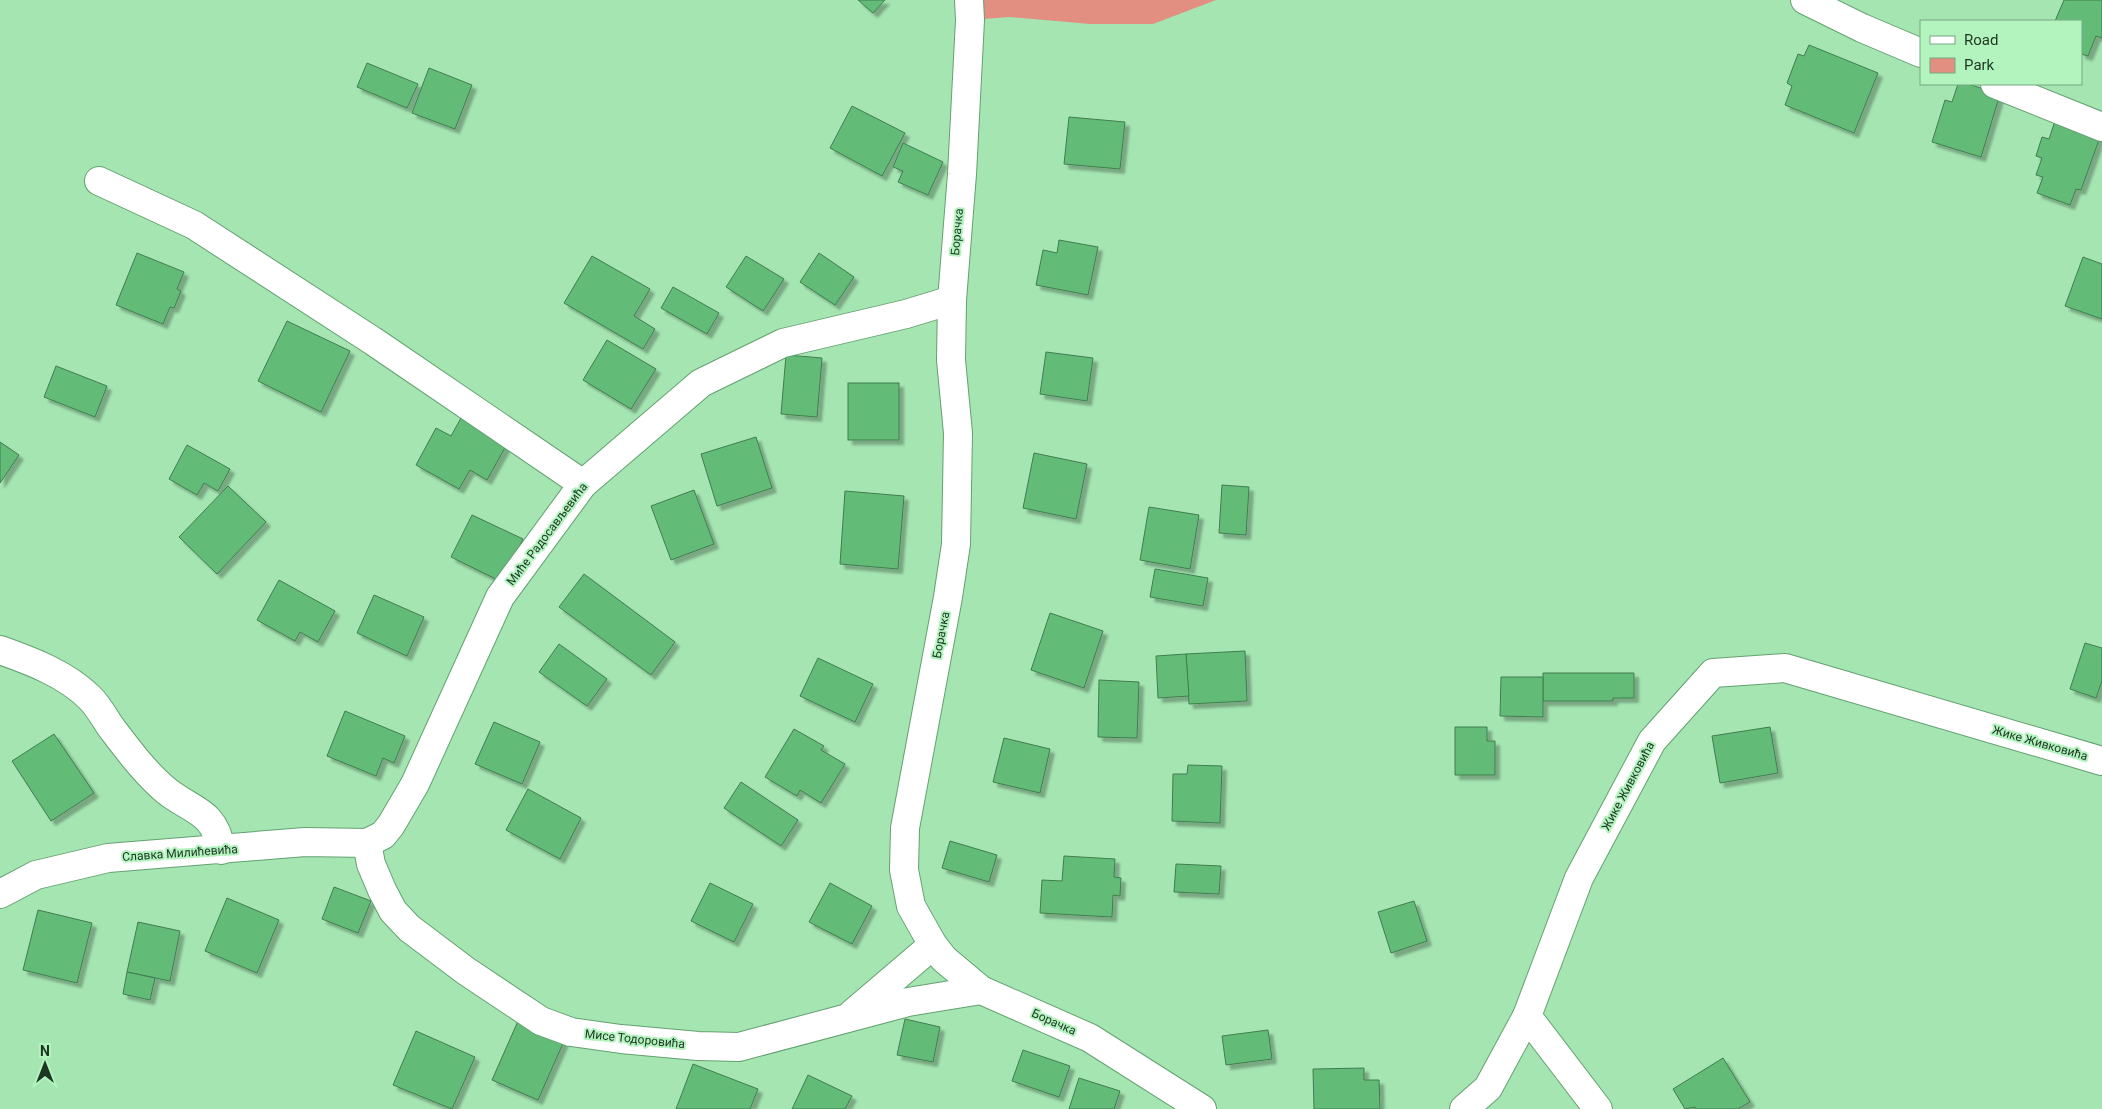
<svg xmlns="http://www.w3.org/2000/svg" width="2102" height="1109" font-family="Roboto,sans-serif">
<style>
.green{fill:#e28f82}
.building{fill:#62bc78;stroke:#407d4e;filter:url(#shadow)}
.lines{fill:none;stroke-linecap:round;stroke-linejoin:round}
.minor-casing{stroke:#64a171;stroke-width:30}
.minor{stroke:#fff;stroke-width:28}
.labels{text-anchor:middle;stroke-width:4;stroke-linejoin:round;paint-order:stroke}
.street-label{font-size:12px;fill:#1c3622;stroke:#b2f3be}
</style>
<defs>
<filter id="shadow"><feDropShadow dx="4.5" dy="4.5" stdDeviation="1" flood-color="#0004"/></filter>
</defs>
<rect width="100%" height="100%" fill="#a5e5b2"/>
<path class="green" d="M969 0H1216L1153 24H1090L1010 17 970 20Z"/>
<g class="building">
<path d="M858 0H885L873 13Z"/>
<path d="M2064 0H2102V38L2096 36 2088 56 2081 54V21H2055Z"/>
<path d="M1809 45 1878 73 1854 133 1785 105 1792 86 1787 83 1798 54 1804 56Z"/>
<path d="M367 63 418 84 407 108 357 87Z"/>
<path d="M429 68 472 85 455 129 412 113Z"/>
<path d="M1958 84H1968L2000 94 1981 157 1932 142 1945 100 1952 102Z"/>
<path d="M852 106 905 133 882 176 830 148Z"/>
<path d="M1069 117 1125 122 1120 169 1064 164Z"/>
<path d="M2055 121 2100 137 2081 190 2076 189 2070 205 2037 193 2043 177 2036 175 2042 158 2036 156 2042 137 2049 139Z"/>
<path d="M903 143 943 162 928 195 898 182 903 171 893 167Z"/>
<path d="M1059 240 1098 247 1088 295 1036 285 1043 250 1057 253Z"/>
<path d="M137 253 184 272 177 289 181 291 174 308 170 307 163 324 116 305Z"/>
<path d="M819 253 854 277 835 305 800 282Z"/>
<path d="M592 256 650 289 634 316 655 329 643 349 564 303Z"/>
<path d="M746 256 784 279 763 311 726 287Z"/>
<path d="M2083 257 2102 264V319L2065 306Z"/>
<path d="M673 287 719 313 707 334 661 308Z"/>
<path d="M287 321 350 351 321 412 258 381Z"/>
<path d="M607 340 656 369 631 409 583 380Z"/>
<path d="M1046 352 1093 358 1087 401 1040 394Z"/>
<path d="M786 355 822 358 817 417 781 414Z"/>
<path d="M56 366 107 386 95 417 44 397Z"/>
<rect x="848" y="383" width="51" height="57"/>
<path d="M461 418 507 444 487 480 470 470 459 489 416 465 436 428 451 436Z"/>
<path d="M756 437 772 488 717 506 701 454Z"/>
<path d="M0 442 19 455 0 483Z"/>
<path d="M187 445 230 469 218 491 204 483 197 495 169 479Z"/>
<path d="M1034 453 1087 464 1076 519 1023 508Z"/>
<path d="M1222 485 1249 487 1246 535 1219 533Z"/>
<path d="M228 486 266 522 217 574 179 537Z"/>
<path d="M694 490 714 544 671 560 651 506Z"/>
<path d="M845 491 904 496 898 569 840 564Z"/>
<path d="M1149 507 1199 515 1190 569 1140 560Z"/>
<path d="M472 515 523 539 502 582 451 557Z"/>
<path d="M1155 569 1208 578 1203 606 1150 597Z"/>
<path d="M584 574 675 642 651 675 559 607Z"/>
<path d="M279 580 335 611 318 642 300 632 295 641 257 620Z"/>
<path d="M374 595 424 617 407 656 357 633Z"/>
<path d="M1050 613 1103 631 1084 688 1031 670Z"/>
<path d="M2085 643 2102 648V681L2096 698 2070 689Z"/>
<path d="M559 644 607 679 587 706 539 672Z"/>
<path d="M1245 651 1247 701 1189 704 1186 654Z"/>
<path d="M1186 654 1189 696 1158 698 1156 656Z"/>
<path d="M818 658 873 684 855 722 800 696Z"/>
<path d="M1543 673H1634V698H1613V701H1543Z"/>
<path d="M1501 677H1543V717L1500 716Z"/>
<path d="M1099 680 1139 682 1137 738 1098 737Z"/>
<path d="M345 711 405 736 394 763 383 758 376 776 327 756Z"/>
<path d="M494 722 540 742 522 784 475 764Z"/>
<path d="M1455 727H1487V741H1495V775H1455Z"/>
<path d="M1770 727 1778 773 1720 783 1712 736Z"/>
<path d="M794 729 824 746 821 750 845 764 821 803 800 790 797 796 765 777Z"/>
<path d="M54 734 94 793 51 821 12 761Z"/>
<path d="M1004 738 1050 749 1040 793 993 782Z"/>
<path d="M1188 765 1222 766 1220 823 1172 821 1173 774H1187Z"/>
<path d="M741 782 798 820 781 846 724 808Z"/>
<path d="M528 789 581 818 560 859 506 830Z"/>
<path d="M950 841 997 855 989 882 942 868Z"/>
<path d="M1064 856 1115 859 1114 877 1121 878 1120 896 1113 895 1112 917 1040 913 1042 880 1062 881Z"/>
<path d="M1176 864 1221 866 1219 894 1174 892Z"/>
<path d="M710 883 753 904 734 942 691 921Z"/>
<path d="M830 883 872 906 852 944 809 922Z"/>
<path d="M334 887 371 901 358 933 322 919Z"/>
<path d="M227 898 279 920 257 973 205 951Z"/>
<path d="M1414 901 1427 941 1391 953 1378 912Z"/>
<path d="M38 910 92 923 77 983 23 970Z"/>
<path d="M138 922 180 931 170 981 127 972Z"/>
<path d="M127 972 155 978 150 1000 123 994Z"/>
<path d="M905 1019 940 1027 933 1062 897 1055Z"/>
<path d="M518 1021 564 1041 538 1100 492 1080Z"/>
<path d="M1268 1030 1272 1059 1226 1065 1222 1036Z"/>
<path d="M416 1031 475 1057 452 1109 393 1085Z"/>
<path d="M1023 1050 1070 1066 1059 1097 1012 1081Z"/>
<path d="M1723 1058 1750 1102 1738 1109H1696L1695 1107 1685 1109 1673 1089Z"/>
<path d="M693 1064 758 1089 750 1109H676Z"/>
<path d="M1364 1068V1080H1379L1380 1109H1314L1313 1069Z"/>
<path d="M808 1075 852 1096 845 1109H792Z"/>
<path d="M1079 1078 1120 1091 1114 1109H1069Z"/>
</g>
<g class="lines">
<defs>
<g id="minor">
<path d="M969 0 970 20 962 174 952 300 951 360 958 433 956 544 948 597 905 828 904 870 911 906 933 945 944 959 981 990 1090 1038 1202 1109"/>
<path d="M1805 0 1862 28 1921 53"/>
<path d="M1995 84 2102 127"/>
<path d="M99 181 194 225 373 341 583 484"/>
<path d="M0 650C31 661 66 674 90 698 98 706 104 717 110 726 126 747 142 769 162 787 188 811 215 808 221 850"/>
<path d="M367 843 371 864 382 890 393 911 409 928 466 971 541 1021 571 1032 621 1039 698 1046 739 1047 908 1002 981 990"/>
<path d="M0 894 36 875 108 858 305 842 367 843 383 835 391 825 415 784 500 597 583 484 701 383 783 343 906 314 952 300"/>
<path d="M852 1014 933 945"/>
<path d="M1527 1016 1598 1109"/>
<path d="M1464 1109 1488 1088 1527 1016 1579 878 1652 741 1713 673 1785 668 2102 761"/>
</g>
</defs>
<use href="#minor" class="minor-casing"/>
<use href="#minor" class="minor"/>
</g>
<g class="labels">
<g class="street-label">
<text transform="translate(957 232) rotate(-85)" y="4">Борачка</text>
<text transform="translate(547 534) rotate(-53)" y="4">Миће Радосављевића</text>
<text transform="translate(941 635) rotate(-79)" y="4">Борачка</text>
<text transform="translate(2040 743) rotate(16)" y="4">Жике Живковића</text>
<text transform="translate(1628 786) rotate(-62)" y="4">Жике Живковића</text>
<text transform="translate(180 853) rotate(-4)" y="4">Славка Милићевића</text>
<text transform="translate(1054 1022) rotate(24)" y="4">Борачка</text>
<text transform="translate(635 1039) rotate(6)" y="4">Мисе Тодоровића</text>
</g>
</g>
<rect x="1920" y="20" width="162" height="65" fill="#b2f3be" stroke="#76a780"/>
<rect x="1930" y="36" width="25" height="8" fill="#ffffff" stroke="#76a780"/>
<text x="1964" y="45" font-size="15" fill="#1c3622">Road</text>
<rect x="1930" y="58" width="25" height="15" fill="#e28f82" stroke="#76a780"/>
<text x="1964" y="70" font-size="15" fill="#1c3622">Park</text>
<g transform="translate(45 1064)" stroke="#b2f3be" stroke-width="4" paint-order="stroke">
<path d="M0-4L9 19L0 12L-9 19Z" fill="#1c3622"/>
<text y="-8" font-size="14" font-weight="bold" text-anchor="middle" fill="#1c3622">N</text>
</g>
</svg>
